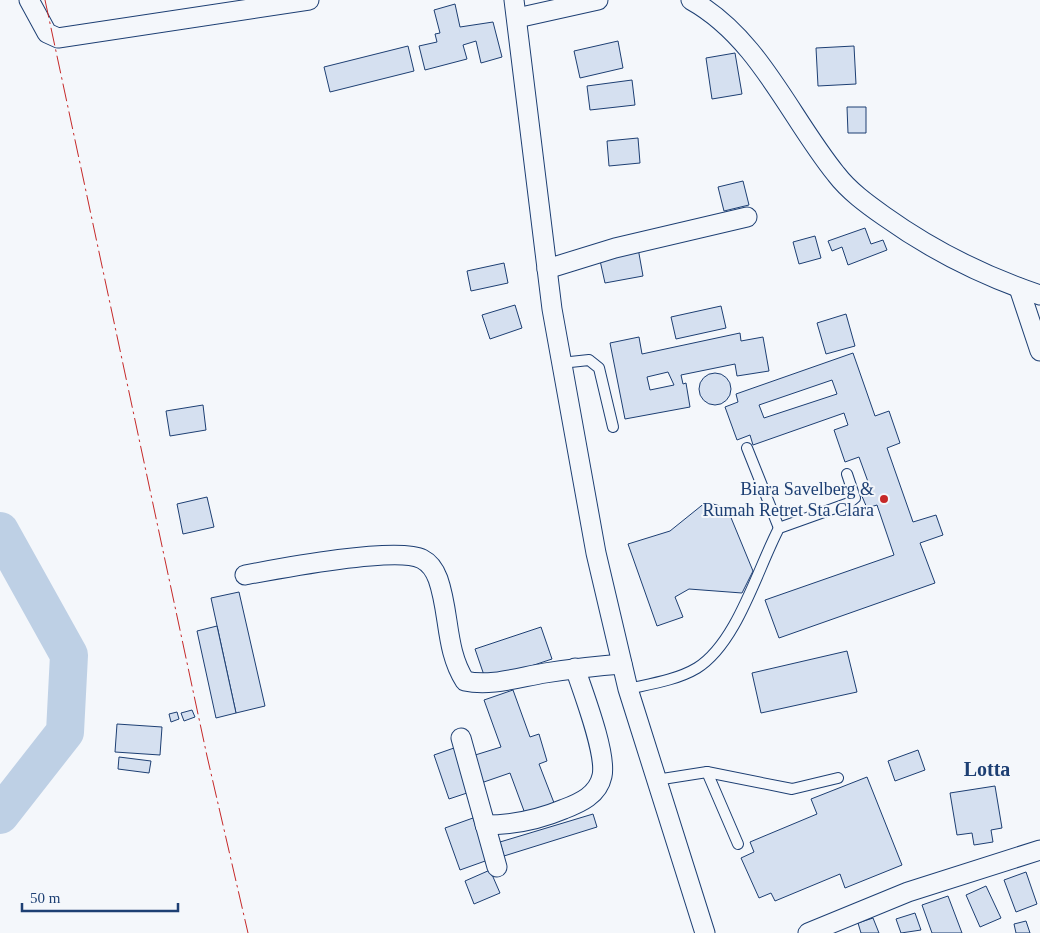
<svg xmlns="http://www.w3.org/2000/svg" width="1040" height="933" font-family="'Times New Roman',serif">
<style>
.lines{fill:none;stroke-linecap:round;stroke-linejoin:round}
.river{stroke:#bed0e5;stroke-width:38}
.building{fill:#d5e0f0;stroke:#1d3f73;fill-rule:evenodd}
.service-casing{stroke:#1d3f73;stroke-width:12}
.minor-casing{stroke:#1d3f73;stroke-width:21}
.service{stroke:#f4f7fb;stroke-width:10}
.minor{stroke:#f4f7fb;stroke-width:19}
.power{stroke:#c62828;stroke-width:1;stroke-dasharray:18 4 2.5 4;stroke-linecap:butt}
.poi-dot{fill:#c62828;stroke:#f4f7fb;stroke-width:2}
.labels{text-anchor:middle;stroke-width:4;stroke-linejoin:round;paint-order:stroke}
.poi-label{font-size:18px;fill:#1d3f73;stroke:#f4f7fb;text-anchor:end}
.quarter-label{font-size:20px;font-weight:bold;fill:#1d3f73;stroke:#f4f7fb}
</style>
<rect width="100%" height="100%" fill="#f4f7fb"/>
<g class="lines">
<path class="river" d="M0 531 69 655 65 732 0 815"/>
</g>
<g class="building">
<path d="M455 4 460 27 493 22 502 57 481 63 476 41 463 45 467 59 425 70 419 46 437 42 435 34 440 33 434 10Z"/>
<path d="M618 41 623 68 580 78 574 51Z"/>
<path d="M408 46 414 71 330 92 324 67Z"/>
<path d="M854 46 856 84 818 86 816 48Z"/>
<path d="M735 53 742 94 712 99 706 58Z"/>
<path d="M632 80 635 105 590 110 587 86Z"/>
<path d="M847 107H866V133H848Z"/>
<path d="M638 138 640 163 609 166 607 141Z"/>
<path d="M743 181 749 205 724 211 718 187Z"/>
<path d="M865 228 871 244 883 240 887 250 848 265 842 247 832 251 828 241Z"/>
<path d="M815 236 821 258 799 264 793 242Z"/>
<path d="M638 248 643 276 605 283 599 256Z"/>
<path d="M504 263 508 283 471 291 467 271Z"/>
<path d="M515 305 522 328 490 339 482 315Z"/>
<path d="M721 306 726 328 676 339 671 317Z"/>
<path d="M846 314 855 346 826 354 817 323Z"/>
<path d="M740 333 741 341 763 337 769 371 737 376 735 364 681 375 683 384 686 383 690 407 625 419 610 343 639 337 642 354ZM668 372 674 385 650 390 647 377Z"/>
<path d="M853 353 875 416 889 411 900 443 887 448 913 522 936 515 943 535 920 543 935 583 779 638 765 600 894 555 877 505 867 508 861 494 871 490 859 457 845 462 834 430 848 425 844 413 753 445 750 435 737 440 725 407 738 402 736 394ZM832 380 837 394 764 418 759 405Z"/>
<circle cx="715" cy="389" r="16"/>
<path d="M203 405 206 430 170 436 166 411Z"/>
<path d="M207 497 214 527 183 534 177 504Z"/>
<path d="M706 502 727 508 753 571 742 593 689 589 675 597 683 617 657 626 628 544 670 531Z"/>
<path d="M239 592 265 706 236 713 211 598Z"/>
<path d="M217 626 236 713 216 718 197 631Z"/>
<path d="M541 627 552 659 486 681 475 649Z"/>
<path d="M847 651 857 692 761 713 752 673Z"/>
<path d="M513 690 530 737 539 734 547 761 539 764 556 808 527 819 510 773 481 783 472 756 501 747 484 700Z"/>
<path d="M192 710 195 717 184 721 181 713Z"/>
<path d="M177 712 179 719 171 722 169 714Z"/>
<path d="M117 724 162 727 160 755 115 752Z"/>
<path d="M454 748 470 792 449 799 434 755Z"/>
<path d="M918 750 925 770 895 781 888 761Z"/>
<path d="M119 757 151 761 149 773 118 769Z"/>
<path d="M867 777 902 865 845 888 840 874 775 901 771 893 759 898 741 858 754 852 750 842 817 814 811 799Z"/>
<path d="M995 786 1002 828 991 830 993 842 974 845 972 833 957 835 950 793Z"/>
<path d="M593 814 597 827 504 856 500 842Z"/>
<path d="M473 818 488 860 460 870 445 828Z"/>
<path d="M490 870 500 893 474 904 465 881Z"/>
<path d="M1026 872 1037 904 1016 912 1004 880Z"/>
<path d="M986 886 1001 918 980 927 966 895Z"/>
<path d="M948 896 962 933H932L922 905Z"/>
<path d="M915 913 921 930 901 933 896 919Z"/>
<path d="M873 918 879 933H861L858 923Z"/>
<path d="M1026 921 1030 933H1016L1014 924Z"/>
</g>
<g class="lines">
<defs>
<g id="service">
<path d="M561 363 589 360 599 368 613 427"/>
<path d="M747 448 779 528"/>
<path d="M628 689C650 684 677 680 697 668 737 643 757 570 779 528L849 503 855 498 847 474"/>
<path d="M707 772 738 844"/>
<path d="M656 780 707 772 792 789 838 778"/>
</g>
<g id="minor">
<path d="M29 0 47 33 58 38 309 0"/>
<path d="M514 0 552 309 596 553 628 689 705 933"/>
<path d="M691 0C759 38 789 116 836 174 849 191 867 204 884 216 933 251 983 276 1040 295"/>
<path d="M517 18 598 0"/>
<path d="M547 269 615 248 747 217"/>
<path d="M1019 288 1040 351"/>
<path d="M245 575C277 569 397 546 422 559 430 563 435 571 438 579 450 613 445 650 465 681 490 687 520 677 545 673 571 669 596 666 622 664"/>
<path d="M461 738 497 867"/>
<path d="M485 825C513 825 538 820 564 809 580 803 598 795 602 776 607 754 583 692 575 668"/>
<path d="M808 933 908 892 1040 850"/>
</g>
</defs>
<use href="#service" class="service-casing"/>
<use href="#minor" class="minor-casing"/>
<use href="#service" class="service"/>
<use href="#minor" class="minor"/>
<path class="power" d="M45 0 207 756 248 933"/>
</g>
<circle class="poi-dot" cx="884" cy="499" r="5"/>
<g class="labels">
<g class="poi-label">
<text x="874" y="495">Biara Savelberg &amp;<tspan x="874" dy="21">Rumah Retret Sta Clara</tspan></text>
</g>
<g class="quarter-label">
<text x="987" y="776">Lotta</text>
</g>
</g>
<path d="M22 903v8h156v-8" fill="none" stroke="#1d3f73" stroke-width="2.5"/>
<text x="30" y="903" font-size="15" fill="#1d3f73" stroke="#f4f7fb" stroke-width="4" paint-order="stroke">50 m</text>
</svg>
